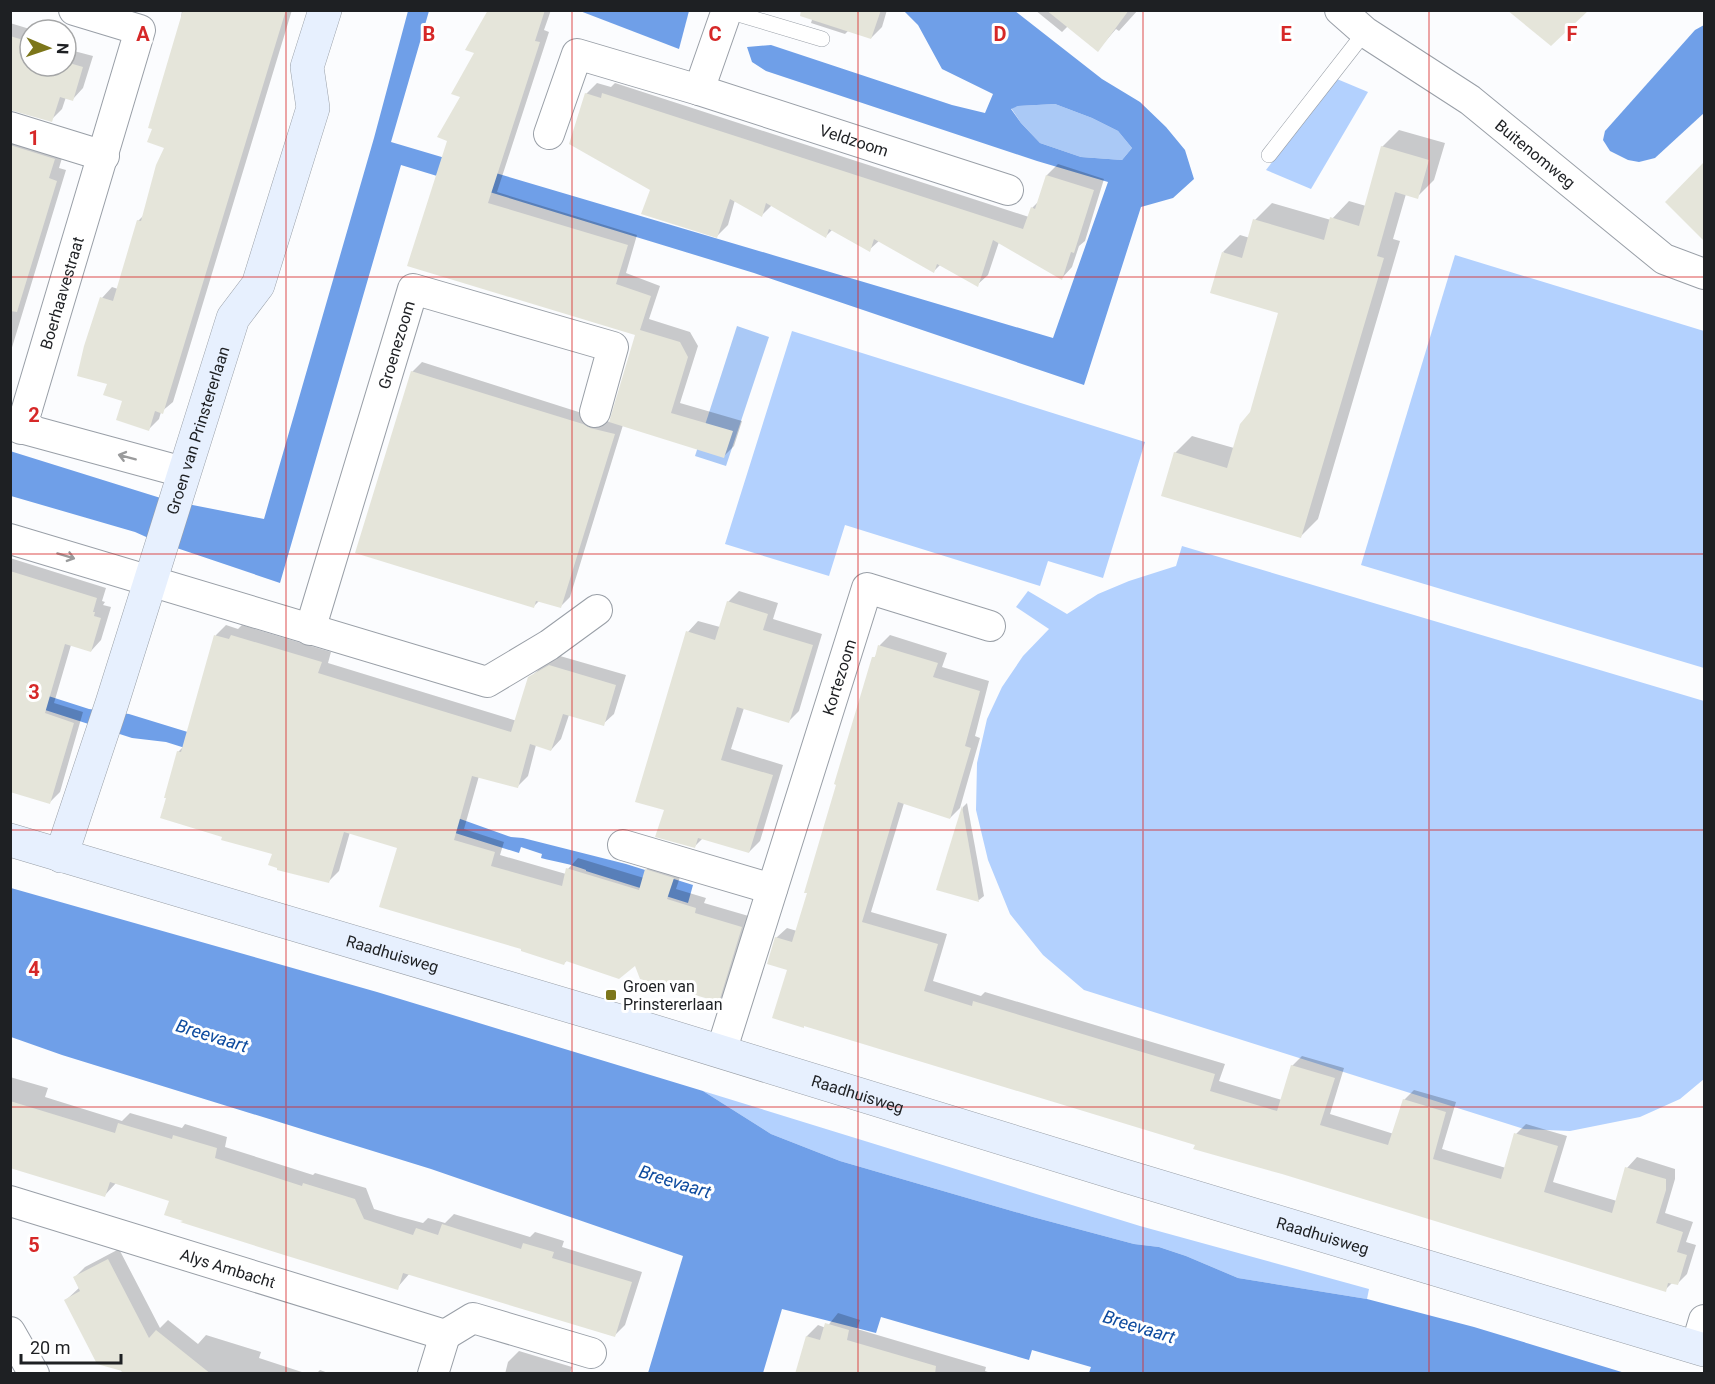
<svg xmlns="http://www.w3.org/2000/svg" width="1715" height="1384" font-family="Roboto,sans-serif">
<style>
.green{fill:#b3d1fe}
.forest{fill:#aac9f6}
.water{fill:#6f9fe8;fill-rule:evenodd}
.shadow{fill:#0003}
.building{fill:#e5e5da}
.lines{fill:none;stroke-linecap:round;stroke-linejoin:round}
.lane-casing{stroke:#999fa7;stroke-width:16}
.street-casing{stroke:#999fa7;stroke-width:32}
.secondary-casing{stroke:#999fa7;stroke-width:34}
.lane{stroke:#fff;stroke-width:15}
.street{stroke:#fff;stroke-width:30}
.secondary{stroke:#e7f0fe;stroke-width:33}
.oneway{stroke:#9a9b9c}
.grid{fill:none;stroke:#d62828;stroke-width:1.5;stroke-opacity:0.55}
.poi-dot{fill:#7c761a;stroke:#fff;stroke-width:2}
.labels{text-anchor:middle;stroke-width:6;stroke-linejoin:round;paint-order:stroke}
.street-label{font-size:16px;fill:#1e2023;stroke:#fff}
.poi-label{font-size:16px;fill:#1e2023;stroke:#fff;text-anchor:start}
.water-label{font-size:18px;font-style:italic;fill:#0c4a9e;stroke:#fff}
.grid-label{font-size:20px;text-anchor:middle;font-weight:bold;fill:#d62828;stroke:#fff;stroke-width:6;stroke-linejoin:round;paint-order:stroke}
</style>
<rect width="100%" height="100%" fill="#fbfcfe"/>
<g class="green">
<path d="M1337 79 1368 92 1311 189 1266 170Z"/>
<path d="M1455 255 1704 331V668L1361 565Z"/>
<path d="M792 331 1145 442 1103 578 1048 561 1040 586 845 525 829 576 725 544Z"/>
<path d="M1182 546 1704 701V1079L1680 1099 1640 1117 1570 1131 1524 1129 1084 990 1043 955 1010 914 988 860 976 810 977 763 987 719 1002 687 1023 656 1049 629 1016 607 1028 591 1067 614 1098 594 1129 581 1176 566Z"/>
<path d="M703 1091 1140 1226 1369 1289 1367 1299 1238 1278 1186 1256 1159 1247 1134 1244 1033 1217 840 1161 771 1134Z"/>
</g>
<g class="forest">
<path d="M1055 104 1092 118 1118 131 1132 148 1122 160 1081 157 1040 143 1021 123 1011 108 1018 106Z"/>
<path d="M737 326 769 337 726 466 695 456Z"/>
</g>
<g class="water">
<path d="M408 11H429L391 142 1053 338 1108 182 1037 161 766 71 752 62 747 47 771 45 952 105 985 113 993 94 942 69 918 25 904 11H1015L1102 79 1140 102 1166 127 1185 150 1194 179 1173 198 1141 207 1084 385 754 273 401 165 280 583 153 540 135 532 11 496 10 451 167 500 264 519 374 138ZM1055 104 1092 118 1118 131 1132 148 1122 160 1081 157 1040 143 1021 123 1011 109 1018 106Z"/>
<path d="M689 11 679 49 580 11 689 10Z"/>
<path d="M1704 25V113L1655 158 1639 162 1628 160 1610 151 1603 140 1605 131 1695 30Z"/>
<path d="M11 684 89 709 129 714 230 745 438 811 511 837 523 838 626 864 693 885 688 903 586 871V870C571 864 557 862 541 858L542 854 521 847 519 853 166 742 132 738 11 699Z"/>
<path d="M11 888 377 992 703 1091 771 1134 840 1161 1033 1217 1134 1244 1159 1247 1186 1256 1238 1278 1367 1299 1474 1327 1625 1373H1089L1091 1367 1032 1350 1029 1360 881 1317 876 1333 782 1309 763 1373H648L683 1256 431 1169 62 1055 11 1037Z"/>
</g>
<g class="shadow">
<path d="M182 10H292L173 402 161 412 159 419 149 429 109 383 102 298 112 287 118 289 138 221 144 215 166 147Z"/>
<path d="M490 10H551L544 30 549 32 497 192 637 235 626 273 660 286 649 319 690 332 698 346 680 403 742 421 734 446 724 456 623 425 570 597 561 606 540 600 534 606 412 372 422 362 610 422 637 334 409 265Z"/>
<path d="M815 10H887L882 27 871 38 849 30 845 34 811 23Z"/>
<path d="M1035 10H1138L1119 31 1116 29 1098 50 1068 26 1062 32Z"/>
<path d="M10 23 33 30H30V66H66V40L76 43 74 51 93 56 83 88 73 99 66 97 62 109 51 120 10 109Z"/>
<path d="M597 83 611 87 615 83 1029 217 1032 208 1039 201 1047 175 1058 164 1104 179 1085 241 1079 246 1072 267 1062 278 999 242 988 275 977 285 941 264 934 271 880 240 869 250 833 229 826 236 772 205 762 215 735 200 728 225 717 236 652 190 586 94Z"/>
<path d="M10 130 65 148 59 168 66 170 10 354Z"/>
<path d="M1399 130 1445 143 1434 180 1417 197 1406 194 1393 239 1400 241 1318 519 1301 536 1175 453 1192 436 1234 448 1251 413 1280 312 1223 252 1240 235 1250 238 1255 220 1272 203 1331 220 1349 201 1366 206 1382 147Z"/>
<path d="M1704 164V239L1667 202Z"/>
<path d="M10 558 106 588 102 601 105 602 103 605 111 607 101 640 91 651 71 645 54 703 83 712 60 792 49 803 10 677Z"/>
<path d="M739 591 778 603 773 619 822 634 799 711 789 721 744 708 731 749 783 765 760 841 749 852 703 838 694 847 666 809 688 632 698 621 720 627 728 602Z"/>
<path d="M226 625 238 629 242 625 331 652 328 663 517 721 530 678 541 667 560 656 626 675 614 714 603 724 569 715 561 739 551 750 536 745 528 776 518 786 479 776 464 829 504 842 500 855 566 874 568 869 578 858 644 878 646 870 657 860 683 868 676 889 706 898 704 903 752 917 729 990 718 1001 636 963 568 960 564 963 522 948 399 847 350 832 339 871 328 882 274 853 178 752 184 746 216 635Z"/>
<path d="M890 635 947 653 942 667 989 681 975 736 980 738 960 808 950 818 904 803 871 912 947 934 933 981 981 996 985 992 1225 1064 1219 1081 1282 1100 1292 1066 1302 1056 1344 1068 1330 1114 1394 1134 1404 1100 1414 1090 1456 1102 1442 1149 1506 1168 1516 1134 1526 1124 1567 1136 1553 1182 1617 1201 1627 1168 1637 1157 1675 1169V1179L1665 1213 1693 1222 1686 1242 1696 1245 1687 1274 1677 1284 1673 1282 1665 1290 1197 1144 789 969 776 938 787 928 797 931 874 658 877 654 880 645Z"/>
<path d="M967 803 984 896 979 900 938 889 963 807Z"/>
<path d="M10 1077 48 1088 45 1097 122 1121 130 1113 182 1128 185 1124 227 1137 225 1147 313 1175 315 1173 366 1188 374 1209 397 1216 423 1223 428 1218 445 1223 454 1214 530 1237 535 1232 564 1241 562 1247 642 1272 625 1325 614 1336 410 1273 397 1288 184 1220 171 1200 116 1183 105 1195 10 1166Z"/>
<path d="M119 1249 160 1328 168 1320 198 1344 206 1335 261 1352 259 1358 308 1374H124L66 1300 80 1287 74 1278 85 1267Z"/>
<path d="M838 1313 860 1320 857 1329 986 1367 985 1371 994 1374H796L807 1336 818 1325 826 1328Z"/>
<path d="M519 1351 572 1367 570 1374H505L508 1362Z"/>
<path d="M320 1370 331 1374H316Z"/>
</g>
<g class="building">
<path d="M183 10H286L163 414 155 411 149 431 116 420 122 401 103 395 107 384 77 376 84 346 100 297 113 301 137 220 141 221 156 165 164 148 147 142 152 129 148 128Z"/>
<path d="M488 10H545L535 41 540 42 488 203 628 245 616 284 651 296 640 330 680 342 688 357 671 413 733 431 724 458 609 422 635 335 407 266 447 141 437 137 460 97 451 94 474 53 465 50Z"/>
<path d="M801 10H881L871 39 800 16Z"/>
<path d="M1046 10H1129L1098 52Z"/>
<path d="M1507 10H1589L1551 46Z"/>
<path d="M10 36 30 42V66H66V62L83 67 73 101 60 97 52 122 10 110Z"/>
<path d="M585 93 601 98 602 93 1023 229 1031 207 1035 209 1046 175 1094 190 1074 253 1071 252 1062 280 993 240 978 287 937 264 934 273 874 239 870 252 829 229 826 238 766 203 762 217 730 199 717 238 641 214 650 190 569 144Z"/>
<path d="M10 145 55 159 49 178 57 181 17 312 10 311Z"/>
<path d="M1381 146 1429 160 1418 199 1395 192 1377 256 1384 258 1301 538 1161 496 1174 452 1227 468 1240 424 1250 412 1278 313 1210 293 1222 252 1242 258 1253 219 1324 240 1330 217 1359 226Z"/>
<path d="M1704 162V241L1665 202Z"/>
<path d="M411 371 583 424 590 428 615 434 561 608 536 601 534 608 355 553Z"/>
<path d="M10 571 97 598 93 612H95L94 616 101 618 91 652 65 644 45 713 74 723 50 804 10 792Z"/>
<path d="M727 601 768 614 763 630 813 645 789 723 737 707 721 760 773 775 749 853 698 838 695 848 655 837 664 810 635 802 686 631 715 640Z"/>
<path d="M214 635 229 639 231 635 322 662 318 673 511 732 528 677 549 665 616 685 604 726 563 714 551 751 530 744 518 788 472 776 454 840 495 852 491 866 562 886 566 868 639 890 645 869 674 878 667 899 696 908 695 913 742 927 719 1002 640 979 635 966 619 979 566 961 564 965 521 951V949L379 907 397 848 344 832 329 883 277 870V868L268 865 272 854 221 840 222 837 160 818 166 798H164L177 751 181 752Z"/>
<path d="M878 645 938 663 933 677 980 691 965 746 971 748 950 819 898 802 862 922 938 944 924 991 972 1006 973 1001 1215 1074 1210 1091 1277 1111 1291 1065 1335 1078 1320 1125 1388 1145 1403 1099 1446 1112 1433 1159 1501 1179 1514 1133 1558 1146 1544 1192 1612 1213 1625 1167 1666 1179V1190L1656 1223 1683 1232 1677 1252 1687 1255 1678 1285 1668 1283 1666 1292 1282 1174 1193 1149 1195 1145 804 1026V1028L772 1018 787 970 767 964 775 937 792 942 807 893H804L836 785 834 784 872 657H875Z"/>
<path d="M962 806 979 902 936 890Z"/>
<path d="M10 1101 115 1133 118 1123 172 1139 173 1135 217 1148 215 1158 302 1186 303 1183 355 1199 364 1219 413 1235 416 1228 438 1235 442 1224 521 1249 523 1243 554 1252 552 1258 632 1282 615 1337 403 1273 398 1290 281 1254 180 1222 183 1221 164 1215 169 1201 110 1182 105 1197 10 1168Z"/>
<path d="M108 1259 149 1338 156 1330 211 1374H120L122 1371 97 1364 64 1300 80 1291 73 1277Z"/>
<path d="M825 1323 849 1330 847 1340 936 1366 935 1374H795L806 1336 820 1340Z"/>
</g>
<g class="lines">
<defs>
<g id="lane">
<path d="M728 11 822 39"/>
<path d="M1269 155 1365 32"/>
</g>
<g id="street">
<path id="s1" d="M1340 10 1365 32 1470 100 1664 259 1704 274"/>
<path d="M699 90 727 10"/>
<path d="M10 127 104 156"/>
<path id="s2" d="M549 134 577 54 699 90 1008 190"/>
<path d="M10 425 183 472"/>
<path id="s3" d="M21 429 140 30 74 10"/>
<path d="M10 539 487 682 549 645 597 610"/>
<path id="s4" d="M310 630 413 289 613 347 595 412"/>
<path d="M623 845 772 889"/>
<path id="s5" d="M721 1052 867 588 990 626"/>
<path id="s6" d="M10 1201 445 1335 473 1318 591 1353"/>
<path d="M10 1332 34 1374"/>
<path d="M1696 1347 1704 1320"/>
<path d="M433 1374 445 1335"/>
</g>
<g id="secondary">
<path id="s7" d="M10 840 640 1027 1125 1176 1704 1350"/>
<path id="s8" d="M61 856 112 703 233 318 258 285 313 108 307 67 325 10"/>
</g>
</defs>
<use href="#lane" class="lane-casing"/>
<use href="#street" class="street-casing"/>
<use href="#secondary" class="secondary-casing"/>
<use href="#lane" class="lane"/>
<use href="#street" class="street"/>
<use href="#secondary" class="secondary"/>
</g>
<defs><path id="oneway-shaft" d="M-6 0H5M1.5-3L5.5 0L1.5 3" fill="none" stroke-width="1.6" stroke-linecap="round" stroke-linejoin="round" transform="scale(1.5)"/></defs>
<g class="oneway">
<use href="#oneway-shaft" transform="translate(127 457) rotate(-165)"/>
<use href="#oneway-shaft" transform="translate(66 556) rotate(17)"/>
</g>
<path class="grid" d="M286 10V1374M572 10V1374M858 10V1374M1143 10V1374M1429 10V1374M10 277H1704M10 554H1704M10 830H1704M10 1107H1704"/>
<rect class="poi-dot" x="605" y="989" width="12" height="12" rx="3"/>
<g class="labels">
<g class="street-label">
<text dy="6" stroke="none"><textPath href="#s2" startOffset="375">Veldzoom</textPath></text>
<text dy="6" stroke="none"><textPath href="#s1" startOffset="243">Buitenomweg</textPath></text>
<text dy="6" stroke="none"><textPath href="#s3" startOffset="142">Boerhaavestraat</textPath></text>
<text dy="6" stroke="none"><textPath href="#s4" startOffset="298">Groenezoom</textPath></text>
<text dy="6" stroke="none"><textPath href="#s8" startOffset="447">Groen van Prinstererlaan</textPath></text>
<text dy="6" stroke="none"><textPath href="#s5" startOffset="393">Kortezoom</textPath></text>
<text dy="6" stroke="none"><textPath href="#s7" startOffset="399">Raadhuisweg</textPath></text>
<text dy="6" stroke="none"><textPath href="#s7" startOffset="885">Raadhuisweg</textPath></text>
<text dy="6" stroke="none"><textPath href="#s7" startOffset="1371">Raadhuisweg</textPath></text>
<text dy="6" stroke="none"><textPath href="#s6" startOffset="228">Alys Ambacht</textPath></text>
</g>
<g class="poi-label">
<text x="623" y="992">Groen van<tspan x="623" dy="18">Prinstererlaan</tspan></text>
</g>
<g class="water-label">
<text transform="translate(212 1036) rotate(17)" y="6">Breevaart</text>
<text transform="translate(675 1182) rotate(17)" y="6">Breevaart</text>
<text transform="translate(1139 1327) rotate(17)" y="6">Breevaart</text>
</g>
</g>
<g class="grid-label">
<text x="143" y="41">A</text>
<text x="429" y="41">B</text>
<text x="715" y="41">C</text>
<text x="1000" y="41">D</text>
<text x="1286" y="41">E</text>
<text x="1572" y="41">F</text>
<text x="34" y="145">1</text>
<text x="34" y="422">2</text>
<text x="34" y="699">3</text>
<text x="34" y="976">4</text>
<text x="34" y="1252">5</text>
</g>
<rect width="1715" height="1384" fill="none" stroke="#1e2023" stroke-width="24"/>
<g transform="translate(48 48) rotate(92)"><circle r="28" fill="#ffffff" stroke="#a5a6a7" stroke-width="1.5"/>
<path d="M0-4.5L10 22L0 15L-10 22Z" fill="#7c761a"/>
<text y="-9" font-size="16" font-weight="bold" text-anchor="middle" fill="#1e2023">N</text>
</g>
<path d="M21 1354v9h100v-9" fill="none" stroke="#1e2023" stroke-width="3"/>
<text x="30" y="1354" font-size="18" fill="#1e2023" stroke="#ffffff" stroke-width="4.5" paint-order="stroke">20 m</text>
</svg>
